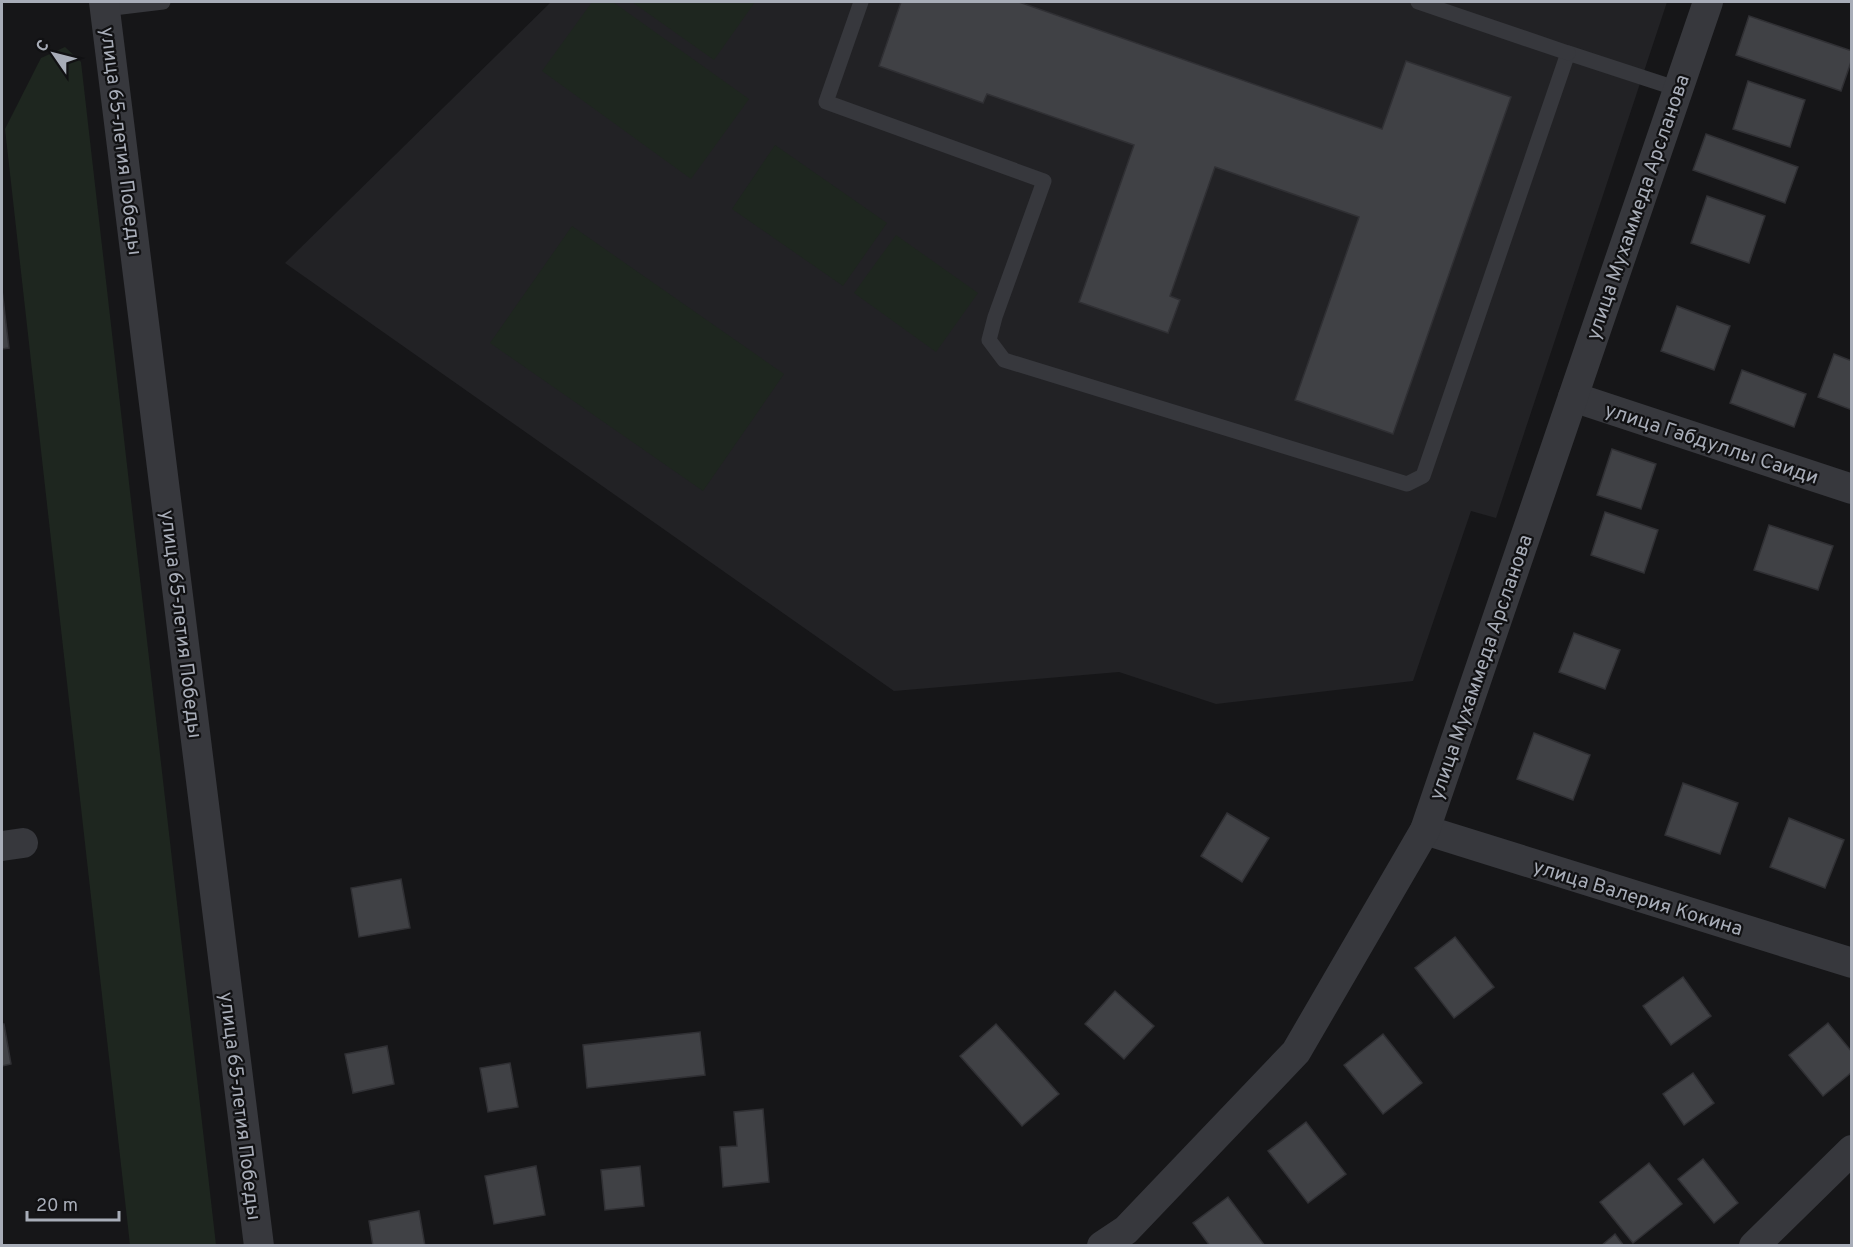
<svg xmlns="http://www.w3.org/2000/svg" width="1853" height="1247" font-family="Overpass,sans-serif">
<style>
.built{fill:#222225}
.green{fill:#1e261f}
.building{fill:#404145;stroke:#303034;stroke-width:1.5}
.lines{fill:none;stroke-linecap:round;stroke-linejoin:round}
.service{stroke:#37383d;stroke-width:15}
.minor{stroke:#37383d;stroke-width:30}
.labels{text-anchor:middle;stroke-width:4.5;stroke-linejoin:round;paint-order:stroke}
.street-label{font-size:20px;fill:#a8adb8;stroke:#111113}
</style>
<rect width="100%" height="100%" fill="#161618"/>
<path class="built" d="M551 2H1667L1496 518 1471 511 1413 681 1216 704 1119 672 894 691 285 263Z"/>
<g class="green">
<path d="M592 2H613L749 99 691 179 542 71Z"/>
<path d="M632 2H755L714 60Z"/>
<path d="M65 47 81 62 216 1245H130L5 129 41 58Z"/>
<path d="M775 145 887 223 843 286 732 209Z"/>
<path d="M572 226 784 374 703 491 490 343Z"/>
<path d="M896 235 978 293 936 352 854 293Z"/>
</g>
<g class="building">
<path d="M901 2H1019L1382 129 1406 61 1511 97 1393 434 1295 400 1359 217 1215 167 1170 296 1180 300 1168 333 1079 302 1134 145 987 94 983 103 879 66Z"/>
<path d="M1749 16 1852 51V59L1841 91 1736 55Z"/>
<path d="M1748 81 1805 100 1790 147 1733 129Z"/>
<path d="M1706 134 1798 167 1785 203 1693 170Z"/>
<path d="M1707 196 1765 216 1749 263 1691 243Z"/>
<path d="M2 290 9 348 2 349Z"/>
<path d="M1677 306 1730 326 1714 370 1661 351Z"/>
<path d="M1834 354 1852 361V410L1818 397Z"/>
<path d="M1742 370 1806 394 1794 427 1730 403Z"/>
<path d="M1612 449 1656 464 1641 509 1597 495Z"/>
<path d="M1605 512 1658 530 1644 573 1591 555Z"/>
<path d="M1769 525 1833 546 1818 590 1754 570Z"/>
<path d="M1574 633 1620 650 1605 689 1559 672Z"/>
<path d="M1534 733 1590 755 1573 800 1517 779Z"/>
<path d="M1683 783 1738 803 1720 854 1665 835Z"/>
<path d="M1227 813 1269 838 1242 882 1201 856Z"/>
<path d="M1789 818 1844 840 1825 888 1770 867Z"/>
<path d="M401 879 410 928 359 937 351 888Z"/>
<path d="M1455 937 1494 987 1454 1018 1415 968Z"/>
<path d="M1683 977 1711 1016 1671 1045 1643 1006Z"/>
<path d="M1115 991 1154 1026 1124 1059 1085 1024Z"/>
<path d="M1828 1023 1852 1052V1072L1823 1096 1789 1055Z"/>
<path d="M2 1024H4L11 1064 2 1066Z"/>
<path d="M996 1024 1059 1094 1022 1126 960 1056Z"/>
<path d="M700 1032 705 1075 587 1088 583 1045Z"/>
<path d="M1383 1034 1422 1083 1383 1114 1344 1065Z"/>
<path d="M387 1046 394 1084 353 1093 345 1054Z"/>
<path d="M510 1063 518 1107 488 1112 480 1068Z"/>
<path d="M1693 1073 1714 1103 1684 1125 1663 1094Z"/>
<path d="M763 1109 769 1182 723 1187 720 1147 737 1146 734 1112Z"/>
<path d="M1306 1122 1346 1174 1308 1203 1268 1151Z"/>
<path d="M1703 1159 1738 1203 1714 1223 1678 1179Z"/>
<path d="M1649 1163 1682 1204 1633 1243 1600 1202Z"/>
<path d="M536 1166 545 1215 494 1224 485 1176Z"/>
<path d="M640 1166 644 1206 605 1210 601 1170Z"/>
<path d="M1228 1197 1265 1246H1210L1193 1223Z"/>
<path d="M419 1211 425 1246H373L369 1221Z"/>
<path d="M1615 1234 1624 1246H1601Z"/>
</g>
<g class="lines">
<g class="service">
<path d="M861 2 826 102 1044 181 995 317 989 340 1004 360 1407 484 1423 476 1568 53 1678 89"/>
<path d="M1418 2 1568 53"/>
<path d="M105 9 163 2"/>
</g>
<g class="minor">
<path d="M104 2 259 1246"/>
<path d="M1573 397 1852 489"/>
<path d="M1425 830 1852 963"/>
<path d="M2 846 23 843"/>
<path d="M1102 1246 1126 1230 1296 1052 1425 830 1708 2"/>
<path d="M1754 1246 1852 1150"/>
</g>
</g>
<g class="labels">
<g class="street-label">
<text transform="translate(122 141) rotate(83)" y="7">улица 65-летия Победы</text>
<text transform="translate(1637 207) rotate(-71)" y="7">улица Мухаммеда Арсланова</text>
<text transform="translate(1712 443) rotate(18)" y="7">улица Габдуллы Саиди</text>
<text transform="translate(182 624) rotate(83)" y="7">улица 65-летия Победы</text>
<text transform="translate(1480 667) rotate(-71)" y="7">улица Мухаммеда Арсланова</text>
<text transform="translate(1638 897) rotate(17)" y="7">улица Валерия Кокина</text>
<text transform="translate(241 1106) rotate(83)" y="7">улица 65-летия Победы</text>
</g>
</g>
<rect width="1853" height="1247" fill="none" stroke="#a8adb8" stroke-width="6"/>
<g transform="translate(54 54) rotate(305)" stroke="#111113" stroke-width="4.5" paint-order="stroke">
<path d="M0-4.5L10 22L0 15L-10 22Z" fill="#a8adb8"/>
<text y="-9" font-size="16" font-weight="bold" text-anchor="middle" fill="#a8adb8">С</text>
</g>
<path d="M27 1211v9h92v-9" fill="none" stroke="#a8adb8" stroke-width="3"/>
<text x="36" y="1211" font-size="18" fill="#a8adb8" stroke="#111113" stroke-width="4.5" paint-order="stroke">20 m</text>
</svg>
